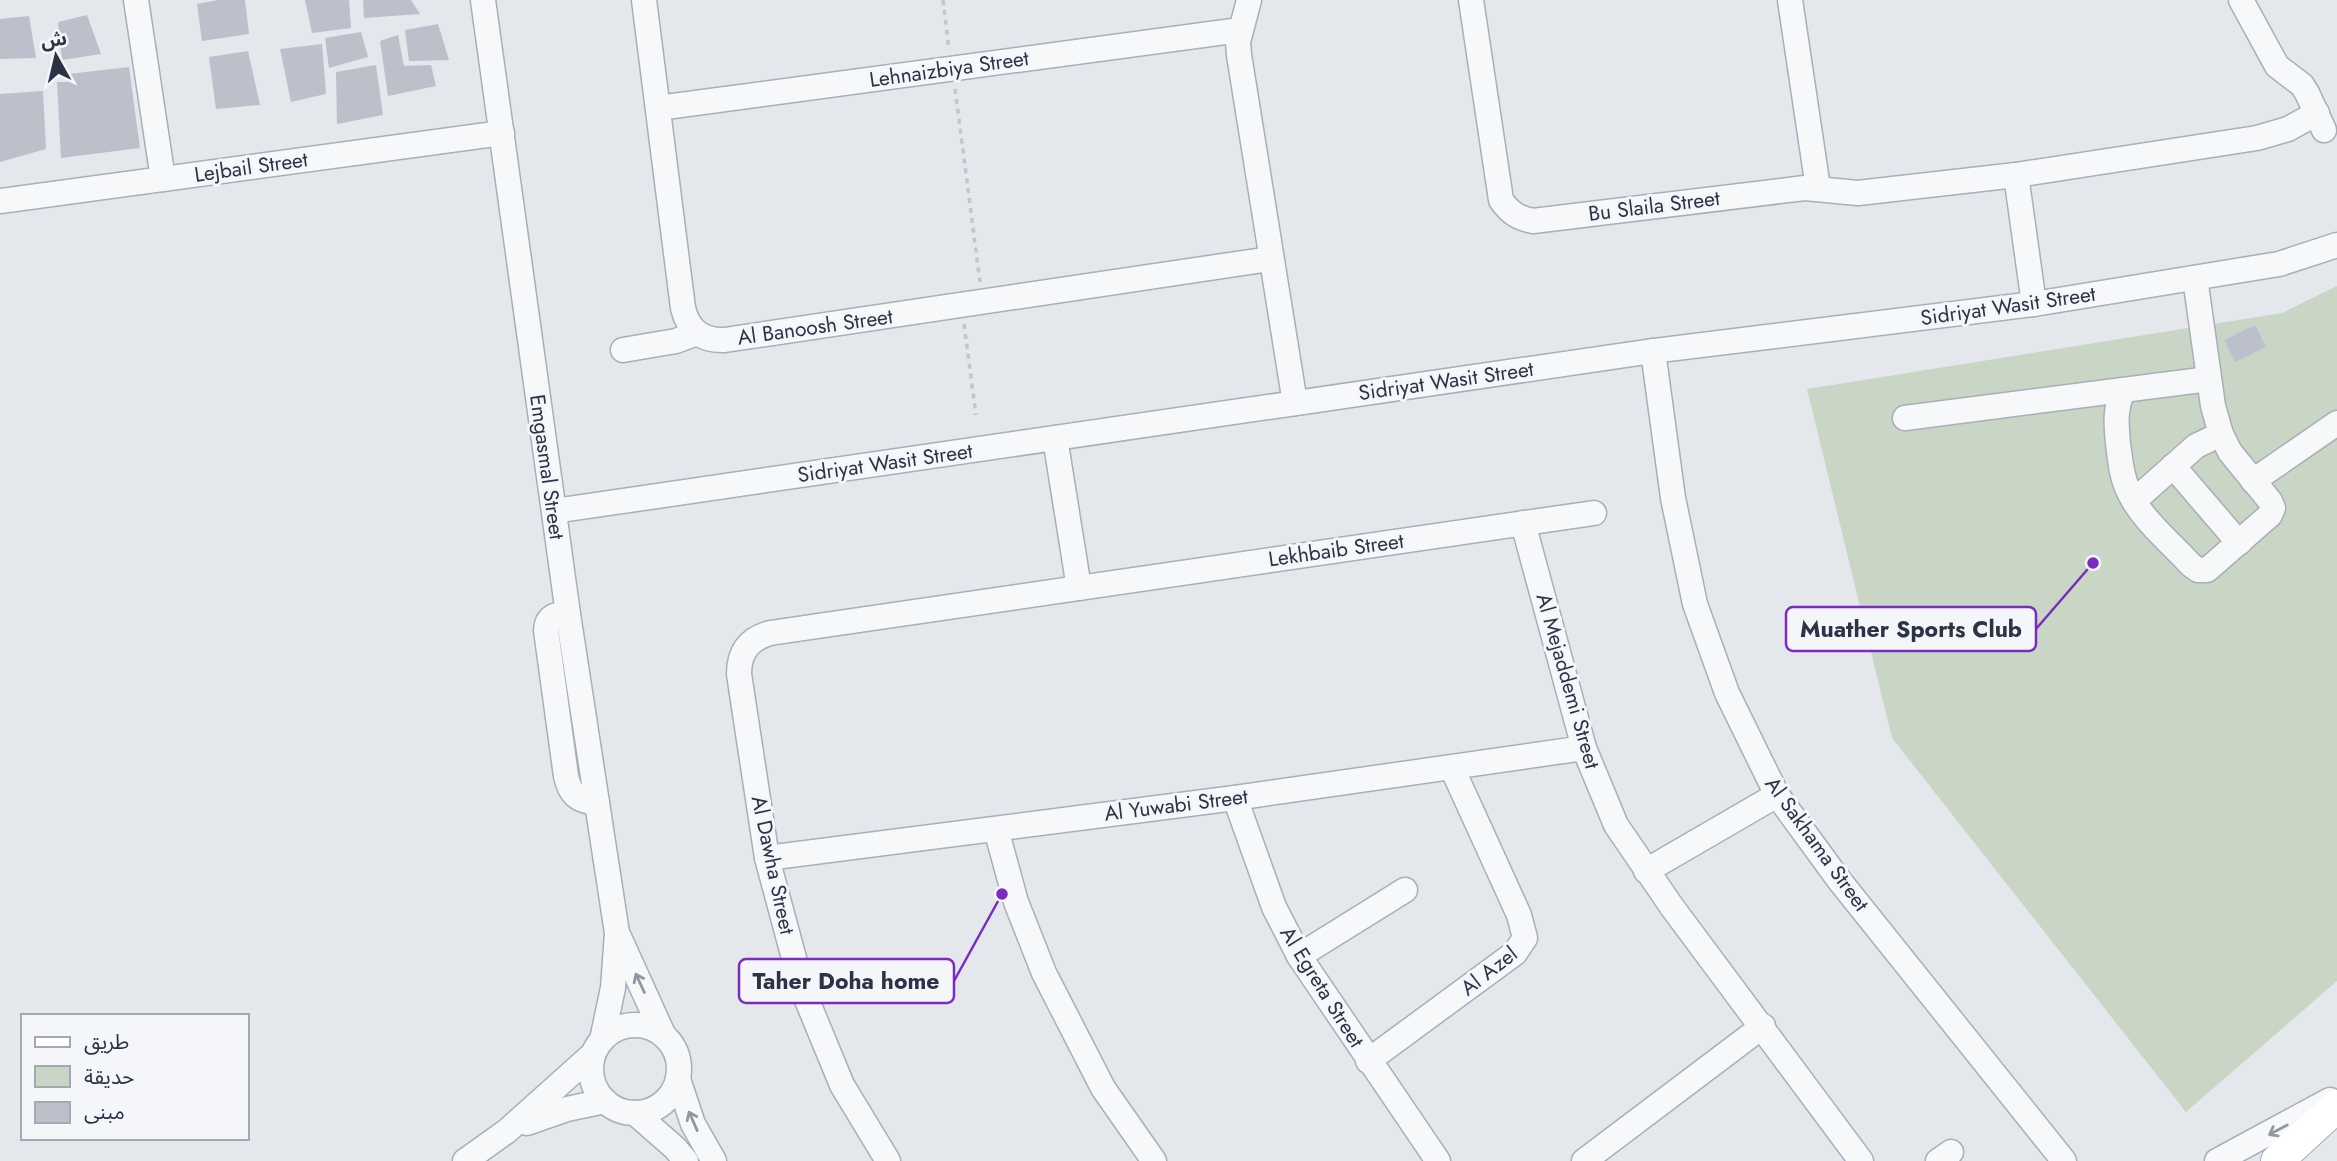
<svg xmlns="http://www.w3.org/2000/svg" width="2337" height="1161" font-family="Jost,'Noto Sans Arabic',sans-serif">
<style>
.green{fill:#c9d6c5}
.building{fill:#bbc0ca}
.lines{fill:none;stroke-linecap:round;stroke-linejoin:round}
.minor-casing{stroke:#a9aeb7;stroke-width:27}
.major-casing{stroke:#a3abb8;stroke-width:34}
.path{stroke:#c2c5cb;stroke-width:3.5;stroke-dasharray:5 5;stroke-linecap:butt}
.minor{stroke:#f7f8fa;stroke-width:24}
.major{stroke:#fff;stroke-width:32}
.oneway{stroke:#9196a0}
.labels{text-anchor:middle;stroke-width:6;stroke-linejoin:round;paint-order:stroke}
.street-label{font-size:21px;fill:#2b3445;stroke:#f4f6f9}
.leader{fill:none;stroke:#7b2cbf;stroke-width:2.5}
.callout-dot{fill:#7b2cbf;stroke:#f4f6f9;stroke-width:2.5}
.callout{fill:#f4f6f9;stroke:#7b2cbf;stroke-width:2.5}
.callout-label{font-size:23px;text-anchor:middle;font-weight:bold;fill:#2b3445}
</style>
<rect width="100%" height="100%" fill="#e4e7ec"/>
<path class="green" d="M2337 286V981L2186 1112 1892 738 1807 389 2282 313Z"/>
<g class="building">
<path d="M218 0H245L249 34 202 41 197 4Z"/>
<path d="M305 0H349L351 28 312 33Z"/>
<path d="M363 0H411L420 14 364 18Z"/>
<path d="M87 15 101 54 62 60 58 22Z"/>
<path d="M29 16 36 58 0 59V19Z"/>
<path d="M438 24 449 60 409 61 405 30Z"/>
<path d="M361 32 368 57 329 68 325 38Z"/>
<path d="M398 35 404 66 431 65 436 86 388 96 380 41Z"/>
<path d="M322 44 326 94 291 102 280 49Z"/>
<path d="M248 51 260 105 216 109 209 57Z"/>
<path d="M376 65 383 115 337 124 336 72Z"/>
<path d="M129 67 140 148 61 158 57 82H68V74Z"/>
<path d="M43 91 46 149 0 162V94Z"/>
<path d="M2255 325 2266 347 2235 362 2224 340Z"/>
</g>
<g class="lines">
<defs>
<g id="minor">
<path d="M136 0 163 179"/>
<path d="M483 0 568 614 617 933 613 988 602 1040"/>
<path d="M644 0 683 308C688 330 702 341 725 340L1270 259"/>
<path d="M1249 0 1238 42 1239 55 1295 403"/>
<path d="M1471 0 1501 200C1510 213 1518 218 1533 221L1805 188 1858 193 2016 175 2257 138 2288 129 2317 113"/>
<path d="M1790 0 1818 188"/>
<path d="M2241 0 2277 66 2302 85 2307 93 2324 130"/>
<path d="M658 108 1240 30"/>
<path d="M2016 175 2034 304"/>
<path d="M0 201 502 133"/>
<path d="M623 350 676 341 697 333"/>
<path d="M1653 351 1673 498 1695 604 1727 693 1777 795 1839 880 2064 1161"/>
<path d="M2123 390C2115 409 2116 423 2118 443 2120 459 2121 475 2128 490 2141 519 2170 542 2191 565L2198 570H2207L2270 515 2273 508 2270 501 2230 452 2221 434 2213 406 2195 278"/>
<path d="M1905 418 2209 379"/>
<path d="M1055 438 1079 588"/>
<path d="M2173 466 2239 543"/>
<path d="M2253 481 2337 423"/>
<path d="M2134 501 2196 446 2221 434"/>
<path d="M554 511 1653 351 2034 304 2279 264 2337 245"/>
<path d="M1523 523 1584 748 1616 825 1672 907 1861 1161"/>
<path d="M568 614C555 614 547 616 546 630L566 776C570 795 578 801 597 803"/>
<path d="M1235 798 1274 907 1299 956 1438 1161"/>
<path d="M996 829 1016 902 1044 973 1103 1088 1154 1161"/>
<path d="M767 858 1235 798 1584 748"/>
<path d="M1646 871 1777 795"/>
<path d="M619 937 663 1034"/>
<path d="M1299 956 1405 890"/>
<circle cx="635" cy="1069" r="44"/>
<path d="M1368 1061 1515 953 1525 938 1519 915 1452 768"/>
<path d="M678 1079 693 1124 714 1161"/>
<path d="M635 1113 675 1148 686 1161"/>
<path d="M527 1123 567 1109 605 1101"/>
<path d="M465 1161 507 1131 593 1054"/>
<path d="M888 1161 842 1085 802 988 767 858 739 674C739 652 749 639 770 633L1594 513"/>
<path d="M1584 1161 1763 1026"/>
<path d="M1938 1161 1951 1152"/>
<path d="M2217 1161 2330 1100"/>
</g>
<path id="major" d="M2277 1161 2337 1106"/>
</defs>
<use href="#minor" class="minor-casing"/>
<use href="#major" class="major-casing"/>
<g class="path">
<path d="M943 0 949 50"/>
<path d="M955 89 980 282"/>
<path d="M964 324 976 415"/>
</g>
<use href="#minor" class="minor"/>
<use href="#major" class="major"/>
</g>
<defs><path id="oneway-shaft" d="M-6 0H5M1.5-3L5.5 0L1.5 3" fill="none" stroke-width="1.6" stroke-linecap="round" stroke-linejoin="round" transform="scale(1.75)"/></defs>
<g class="oneway">
<use href="#oneway-shaft" transform="translate(640 983) rotate(-115)"/>
<use href="#oneway-shaft" transform="translate(693 1121) rotate(-114)"/>
<use href="#oneway-shaft" transform="translate(2278 1130) rotate(152)"/>
</g>
<g class="labels">
<g class="street-label">
<text transform="translate(949 69) rotate(-8)" y="7">Lehnaizbiya Street</text>
<text transform="translate(251 167) rotate(-8)" y="7">Lejbail Street</text>
<text transform="translate(1654 206) rotate(-7)" y="7">Bu Slaila Street</text>
<text transform="translate(2008 306) rotate(-8)" y="7">Sidriyat Wasit Street</text>
<text transform="translate(815 327) rotate(-8)" y="7">Al Banoosh Street</text>
<text transform="translate(1446 381) rotate(-8)" y="7">Sidriyat Wasit Street</text>
<text transform="translate(885 463) rotate(-8)" y="7">Sidriyat Wasit Street</text>
<text transform="translate(547 467) rotate(82)" y="7">Emgasmal Street</text>
<text transform="translate(1336 550) rotate(-8)" y="7">Lekhbaib Street</text>
<text transform="translate(1568 681) rotate(74)" y="7">Al Mejaddemi Street</text>
<text transform="translate(1176 805) rotate(-7)" y="7">Al Yuwabi Street</text>
<text transform="translate(1817 844) rotate(54)" y="7">Al Sakhama Street</text>
<text transform="translate(773 865) rotate(78)" y="7">Al Dawha Street</text>
<text transform="translate(1489 971) rotate(-38)" y="7">Al Azel</text>
<text transform="translate(1322 987) rotate(58)" y="7">Al Egreta Street</text>
</g>
</g>
<path class="leader" d="M2093 563L2036 629M1002 894L954 981"/>
<g class="callout-dot">
<circle cx="2093" cy="563" r="7"/>
<circle cx="1002" cy="894" r="7"/>
</g>
<g class="callout">
<rect x="1786" y="607" width="250" height="44" rx="7"/>
<rect x="739" y="959" width="215" height="44" rx="7"/>
</g>
<g class="callout-label">
<text x="1911" y="637">Muather Sports Club</text>
<text x="846" y="989">Taher Doha home</text>
</g>
<rect x="21" y="1014" width="228" height="126" fill="#f4f6f9" stroke="#a4a8b1" stroke-width="2"/>
<rect x="35" y="1037" width="35" height="10" fill="#ffffff" stroke="#a4a8b1" stroke-width="2"/>
<text x="84" y="1049" font-size="21" fill="#2b3445">طريق</text>
<rect x="35" y="1066" width="35" height="21" fill="#c9d6c5" stroke="#a4a8b1" stroke-width="2"/>
<text x="84" y="1084" font-size="21" fill="#2b3445">حديقة</text>
<rect x="35" y="1102" width="35" height="21" fill="#bbc0ca" stroke="#a4a8b1" stroke-width="2"/>
<text x="84" y="1119" font-size="21" fill="#2b3445">مبنى</text>
<g transform="translate(56 56) rotate(352)" stroke="#f4f6f9" stroke-width="5" paint-order="stroke">
<path d="M0-5L12 26L0 18L-12 26Z" fill="#2b3445"/>
<text y="-10" font-size="19" font-weight="bold" text-anchor="middle" fill="#2b3445">ش</text>
</g>
</svg>
